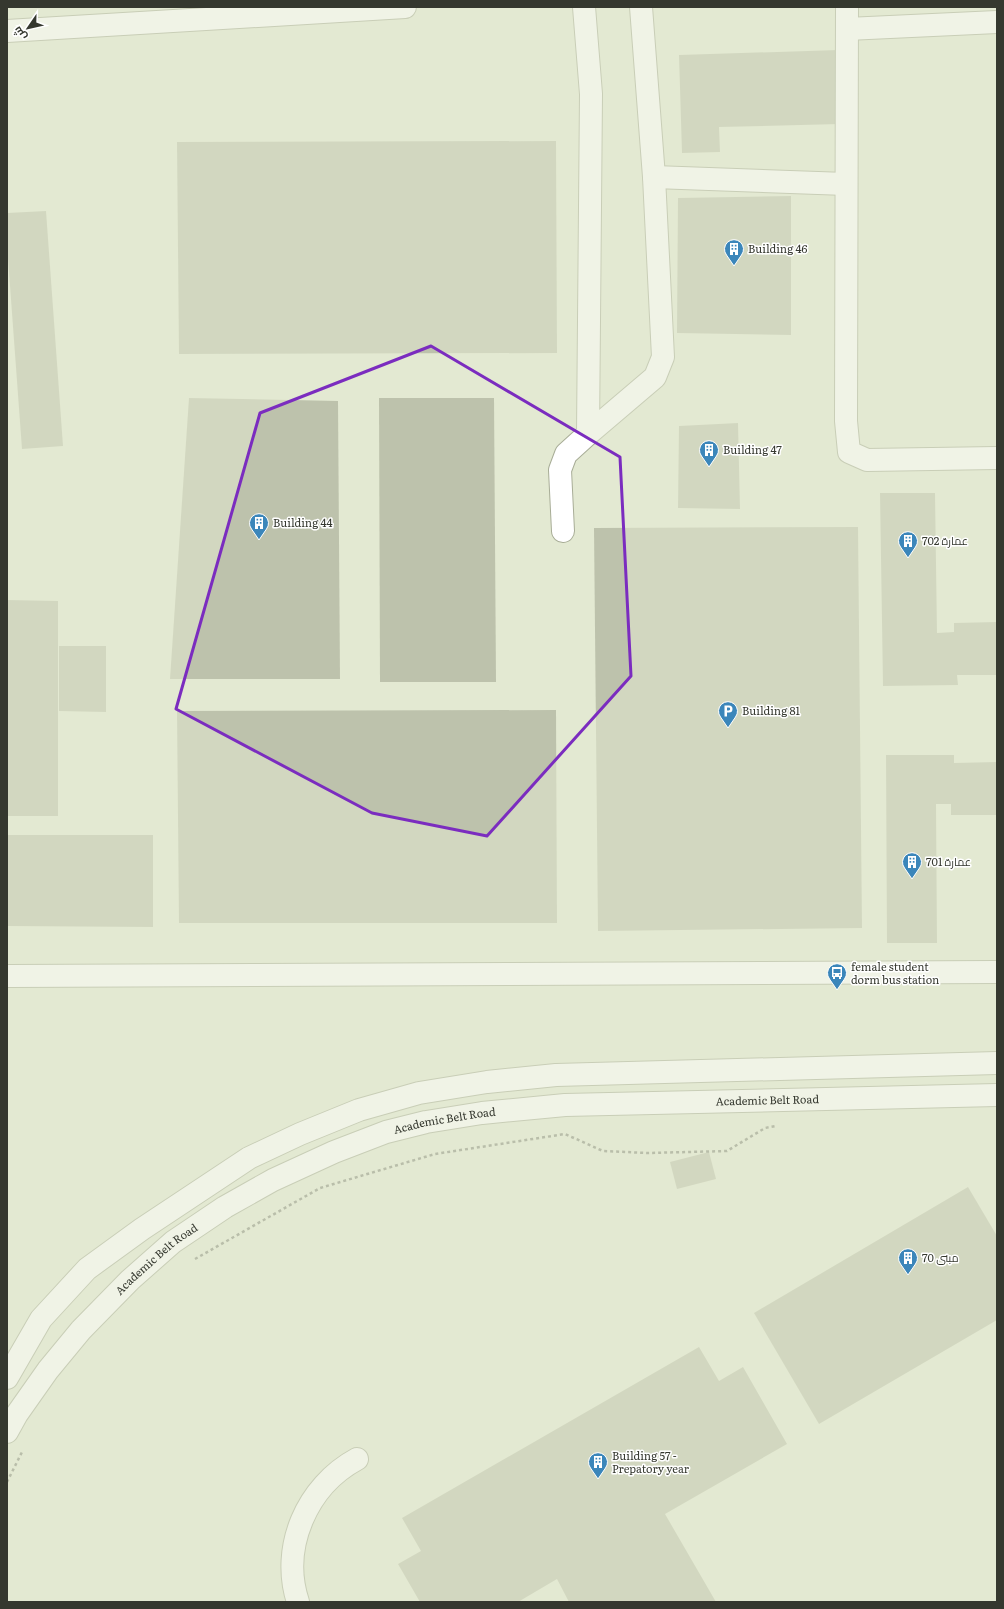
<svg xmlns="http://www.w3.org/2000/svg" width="1004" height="1609" font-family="Literata,Cairo,serif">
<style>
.building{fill:#bdc2ac}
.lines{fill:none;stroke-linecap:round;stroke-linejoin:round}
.minor-casing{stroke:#a8ad97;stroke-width:24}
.path{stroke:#868a7b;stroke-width:2.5;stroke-dasharray:3 3;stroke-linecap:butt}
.minor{stroke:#fff;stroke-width:22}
.marked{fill:none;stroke:#7b2cbf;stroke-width:3;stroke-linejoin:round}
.labels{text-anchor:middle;stroke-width:3;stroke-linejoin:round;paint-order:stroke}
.poi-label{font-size:11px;fill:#35382f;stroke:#fff;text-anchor:start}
.street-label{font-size:11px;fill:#35382f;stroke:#fff}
</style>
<rect width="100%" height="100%" fill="#e3e9d2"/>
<g class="building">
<path d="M838 50 840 124 719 127 720 152 682 153 679 55Z"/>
<path d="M556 141 557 353 179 354 177 142Z"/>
<path d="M791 196V335L677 333 678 198Z"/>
<path d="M46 211 63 446 22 449 7 245V213Z"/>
<path d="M189 398 338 401 340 679H170Z"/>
<path d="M379 398H494L496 682H380Z"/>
<path d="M738 423 740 509 678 508 679 426Z"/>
<path d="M880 493H935L937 633 954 632V623L997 622V675H957L958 685 883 686Z"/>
<path d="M858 527 862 928 598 931 594 528Z"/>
<path d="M7 600 58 601V816H7Z"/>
<path d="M59 646H106V712L59 711Z"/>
<path d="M556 710 557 923H179L177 711Z"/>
<path d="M886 755H954V763L997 762V815H951V804H936L937 943H887Z"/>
<path d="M7 835H153V927L7 926Z"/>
<path d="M709 1152 716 1179 677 1189 670 1162Z"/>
<path d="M968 1187 997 1236V1320L819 1424 754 1313Z"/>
<path d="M699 1347 719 1381 743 1367 787 1444 665 1514 716 1602H569L557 1579 518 1602H420L398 1564 421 1551 402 1518Z"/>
</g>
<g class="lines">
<defs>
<g id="minor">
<path d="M847 7 846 421 849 452 867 460 997 458"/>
<path d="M847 29 997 22"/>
<path d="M7 31 405 7"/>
<path d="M654 177 846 184"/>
<path d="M588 434 655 377 663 357 654 177 641 7"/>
<path d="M563 531 560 470 566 454 588 434 591 94 584 7"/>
<path d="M7 976 997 972"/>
<path d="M7 1378 41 1319 87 1269 142 1229 249 1158 300 1134 359 1110 419 1093 487 1082 556 1075 997 1063"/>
<path id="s1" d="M7 1432 17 1414 48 1370 81 1330 130 1280 173 1242 225 1207 273 1180 334 1152 386 1132 426 1122 482 1113 565 1105 997 1095"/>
<path d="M298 1602C280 1547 307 1486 357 1459"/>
</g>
</defs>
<use href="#minor" class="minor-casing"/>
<g class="path">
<path d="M195 1259 320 1188 435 1154 565 1134 603 1151 648 1153 727 1151 765 1128 776 1126"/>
<path d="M7 1482 22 1452"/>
</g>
<use href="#minor" class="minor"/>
</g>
<path d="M0 0H1004V1609H0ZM431 346 620 457 631 676 487 836 372 813 176 709 260 413Z" fill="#e3e9d2" fill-opacity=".55" fill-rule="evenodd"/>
<path class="marked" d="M431 346 620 457 631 676 487 836 372 813 176 709 260 413Z"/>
<defs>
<symbol id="building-pin" viewBox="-11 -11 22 30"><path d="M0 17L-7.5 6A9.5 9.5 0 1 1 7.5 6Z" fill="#3b86ba" stroke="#fff"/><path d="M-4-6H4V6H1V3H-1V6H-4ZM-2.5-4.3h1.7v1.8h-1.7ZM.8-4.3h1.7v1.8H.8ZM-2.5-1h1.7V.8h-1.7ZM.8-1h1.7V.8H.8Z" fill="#fff"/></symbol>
<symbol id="parking-pin" viewBox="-11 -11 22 30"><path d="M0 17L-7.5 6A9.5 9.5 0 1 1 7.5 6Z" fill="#3b86ba" stroke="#fff"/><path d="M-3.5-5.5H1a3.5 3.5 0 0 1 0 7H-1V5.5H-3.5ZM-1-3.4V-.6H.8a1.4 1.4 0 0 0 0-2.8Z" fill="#fff"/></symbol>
<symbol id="bus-pin" viewBox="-11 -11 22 30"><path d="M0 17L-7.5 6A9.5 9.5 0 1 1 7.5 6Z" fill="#3b86ba" stroke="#fff"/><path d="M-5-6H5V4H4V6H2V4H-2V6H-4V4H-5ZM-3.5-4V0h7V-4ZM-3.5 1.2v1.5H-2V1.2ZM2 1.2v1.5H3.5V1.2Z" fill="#fff"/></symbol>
</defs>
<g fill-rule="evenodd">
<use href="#building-pin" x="723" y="238" width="22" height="30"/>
<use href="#building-pin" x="698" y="439" width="22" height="30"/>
<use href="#building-pin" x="248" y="512" width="22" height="30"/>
<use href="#building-pin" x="897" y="530" width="22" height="30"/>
<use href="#parking-pin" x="717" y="700" width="22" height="30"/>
<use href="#building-pin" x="901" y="851" width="22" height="30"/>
<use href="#bus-pin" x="826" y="962" width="22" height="30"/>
<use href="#building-pin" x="897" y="1247" width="22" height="30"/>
<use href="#building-pin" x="587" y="1451" width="22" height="30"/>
</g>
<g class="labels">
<g class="poi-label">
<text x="748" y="253">Building 46</text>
<text x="723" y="454">Building 47</text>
<text x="273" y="527">Building 44</text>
<text x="922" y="545">عمارة 702</text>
<text x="742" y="715">Building 81</text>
<text x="926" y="866">عمارة 701</text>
<text x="851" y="971">female student<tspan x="851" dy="13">dorm bus station</tspan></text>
<text x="922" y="1262">مبنى 70</text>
<text x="612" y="1460">Building 57 -<tspan x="612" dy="13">Prepatory year</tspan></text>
</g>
<g class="street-label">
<text dy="4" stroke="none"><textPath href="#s1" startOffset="878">Academic Belt Road</textPath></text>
<text dy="4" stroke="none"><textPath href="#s1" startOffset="554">Academic Belt Road</textPath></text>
<text dy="4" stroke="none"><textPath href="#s1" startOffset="230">Academic Belt Road</textPath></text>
</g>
</g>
<rect width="1004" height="1609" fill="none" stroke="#35382f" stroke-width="16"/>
<g transform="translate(28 28) rotate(236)" stroke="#ffffff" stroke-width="3" paint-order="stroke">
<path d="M0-3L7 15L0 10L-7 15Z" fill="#35382f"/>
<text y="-6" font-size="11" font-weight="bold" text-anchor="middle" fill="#35382f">ش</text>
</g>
</svg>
